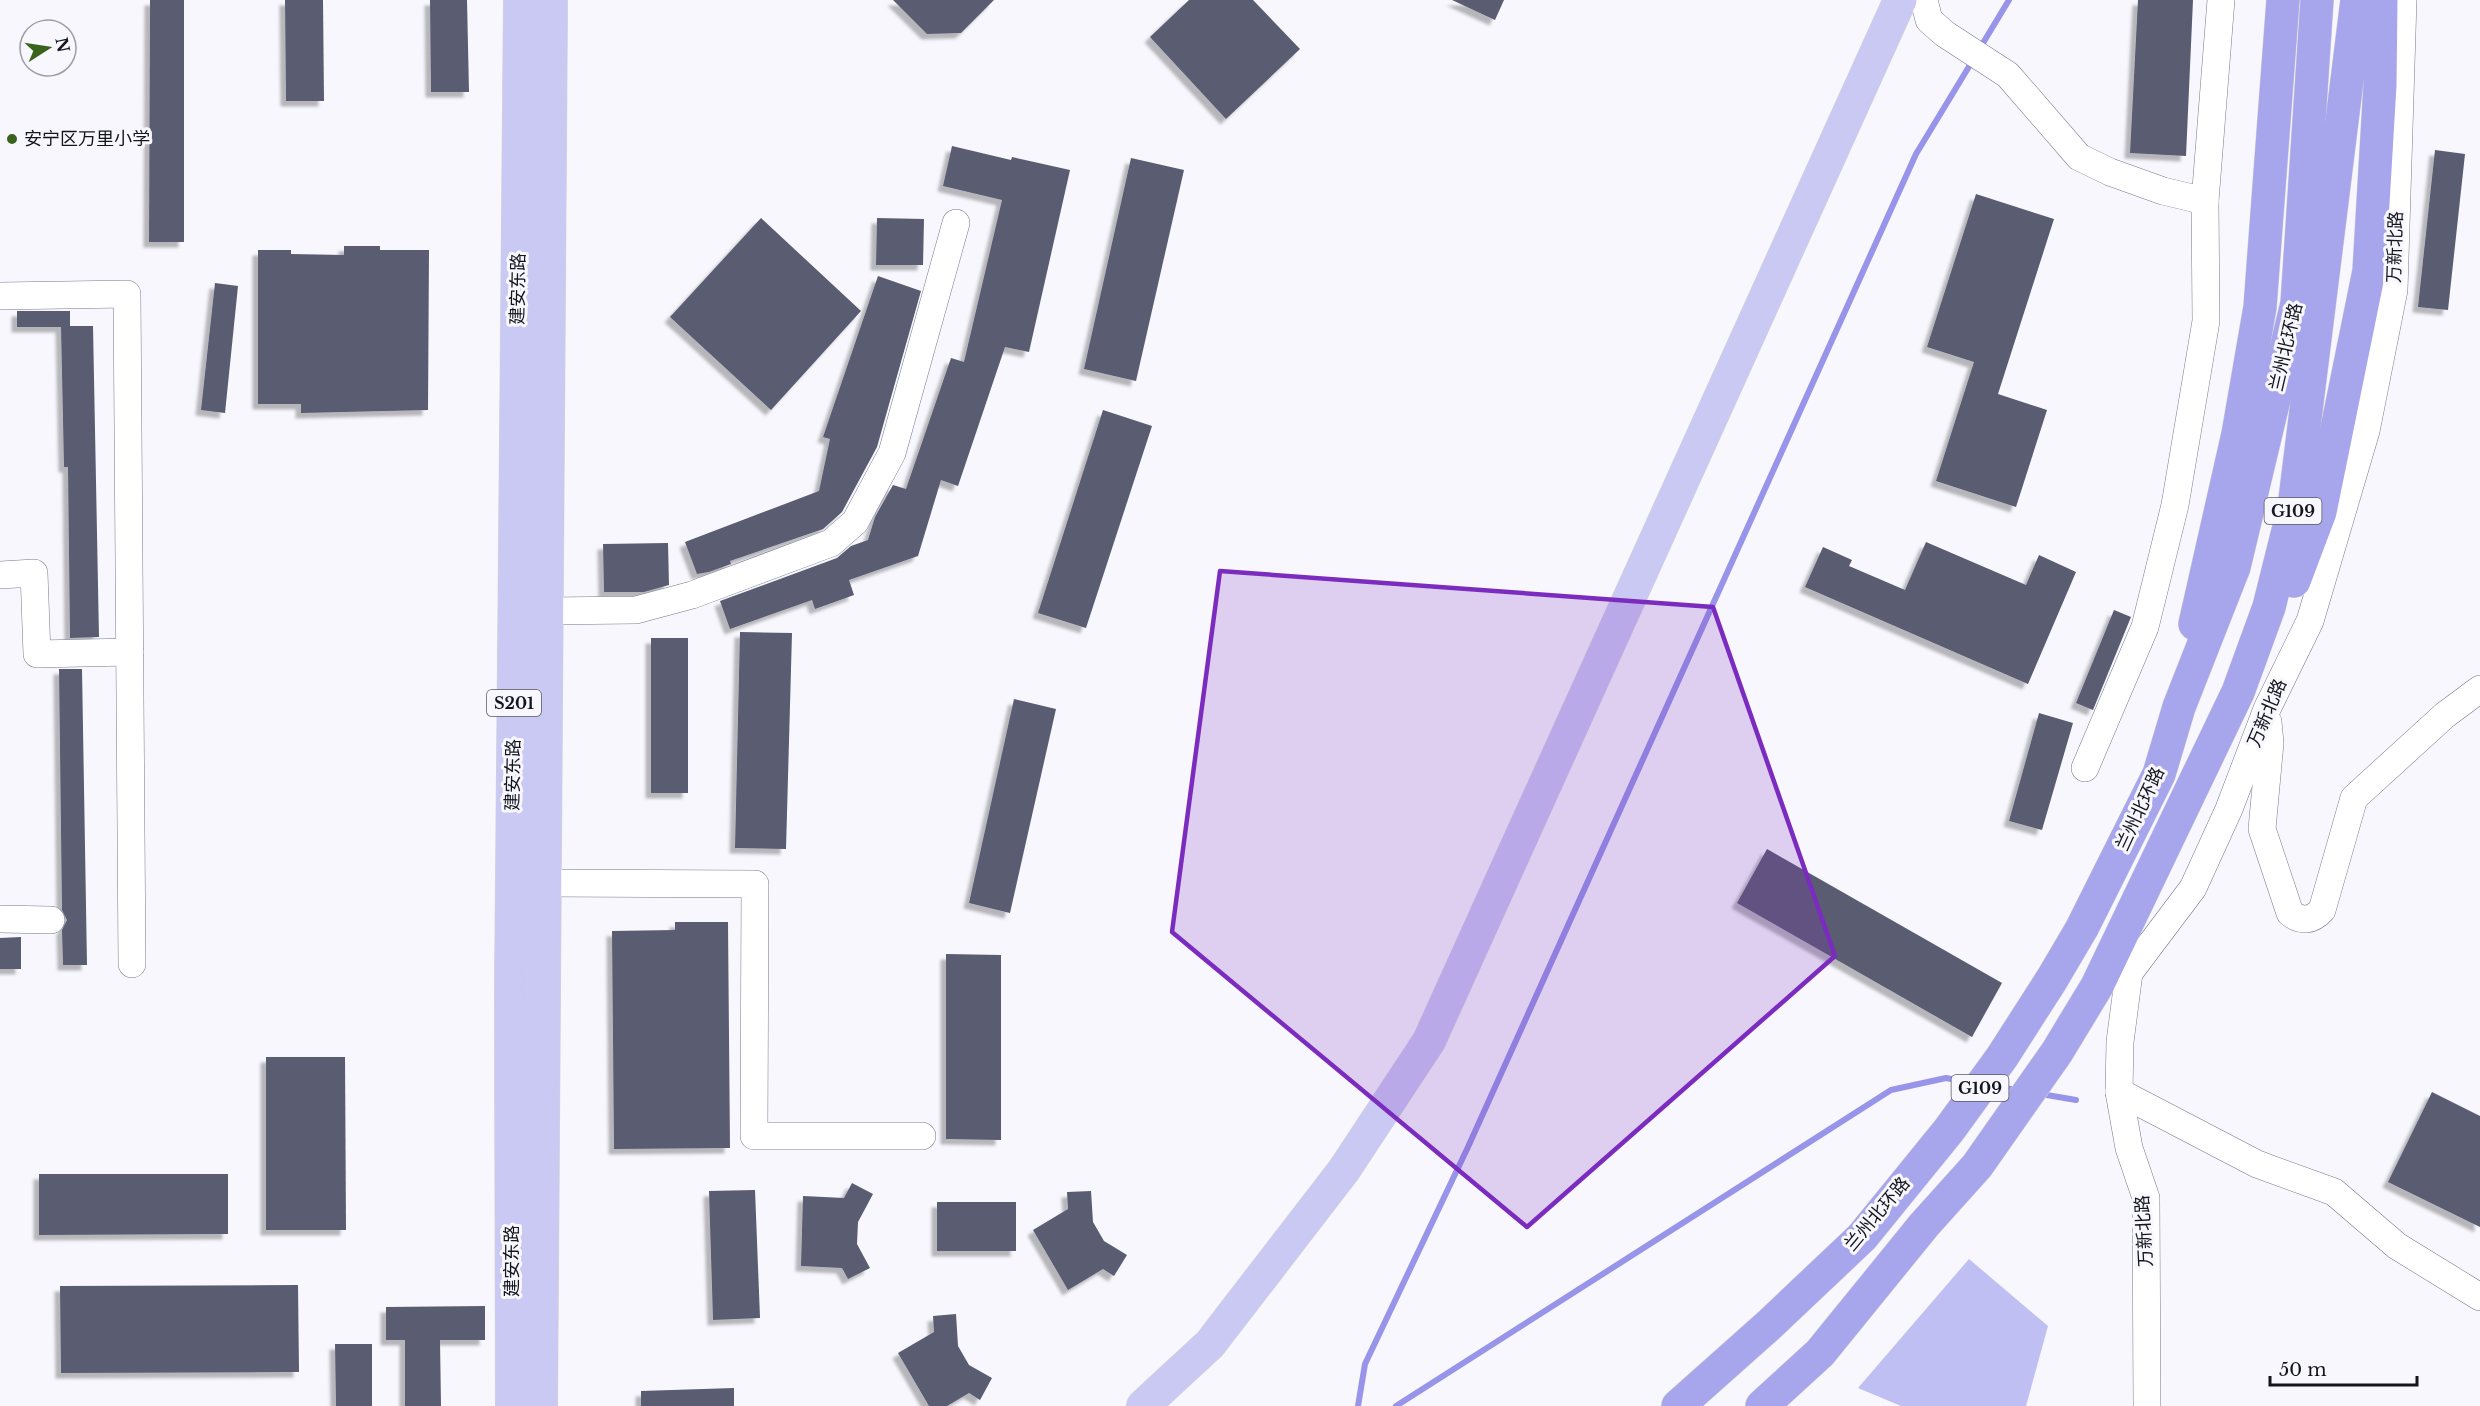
<svg xmlns="http://www.w3.org/2000/svg" width="2480" height="1406" font-family="'Libre Baskerville','Noto Sans SC',serif">
<style>
.forest{fill:#bfbff4}
.lines{fill:none;stroke-linecap:round;stroke-linejoin:round}
.stream{stroke:#9794e9;stroke-width:6}
.building{fill:#5a5b72;filter:url(#shadow)}
.minor-casing{stroke:#787991;stroke-width:28}
.major-casing{stroke:#d5d5d6;stroke-width:34}
.highway-casing{stroke:#d5d5d6;stroke-width:34}
.minor{stroke:#fff;stroke-width:27}
.major{stroke:#cac9f4;stroke-width:33}
.highway{stroke:#a7a5ec;stroke-width:33}
.marked{fill:#7b2cbf;fill-opacity:0.2;stroke:#7b2cbf;stroke-width:4.5;stroke-linejoin:round}
.poi-dot{fill:#3a631e;stroke:#f7f7fd;stroke-width:2}
.labels{text-anchor:middle;stroke-width:6;stroke-linejoin:round;paint-order:stroke}
.shield{fill:#f7f7fd;stroke:#595961;stroke-width:1.5}
.shield-label{font-size:16px;font-weight:bold;fill:#15151e}
.poi-label{font-size:18px;fill:#15151e;stroke:#f7f7fd;text-anchor:start}
.street-label{font-size:18px;fill:#15151e;stroke:#f7f7fd}
</style>
<defs>
<filter id="shadow"><feDropShadow dx="-5.5" dy="5.5" stdDeviation="1.5" flood-color="#0004"/></filter>
</defs>
<rect width="100%" height="100%" fill="#f7f7fd"/>
<path class="forest" d="M1969 1259 2048 1326 2026 1406H1901L1858 1388Z"/>
<g class="lines">
<g class="stream">
<path d="M1980 48 2009 0"/>
<path d="M1994 1086 2016 1090"/>
<path d="M2041 1094 2076 1100"/>
<path d="M1358 1406 1365 1364 1468 1147 1916 154 1973 60"/>
<path d="M1396 1406 1891 1090 1946 1078 1972 1083"/>
</g>
</g>
<g class="building">
<path d="M150 0H184V242H149Z"/>
<path d="M285 0H323L324 101H286Z"/>
<path d="M430 0H467L469 92H431Z"/>
<path d="M893 0H994L961 33 927 34Z"/>
<path d="M1189 0H1253L1300 49 1226 119 1150 37Z"/>
<path d="M1452 0H1504L1495 20Z"/>
<path d="M2138 0H2193L2186 156 2130 153Z"/>
<path d="M952 146 1011 160 1012 157 1070 170 1029 352 1005 347 958 486 941 480 918 556 849 580 854 595 815 609 812 600 730 629 720 601 837 558 851 546 868 540 875 517 893 485 906 489 951 358 964 362 1002 200 943 186Z"/>
<path d="M2435 150 2465 154 2448 310 2418 307Z"/>
<path d="M1131 158 1184 170 1136 381 1084 369Z"/>
<path d="M1976 194 2054 219 1998 394 2047 410 2016 507 1936 481 1974 362 1927 347Z"/>
<path d="M761 218 861 311 771 410 670 317Z"/>
<path d="M877 218 924 219 923 265H876Z"/>
<path d="M344 246H380V250H429L428 410 301 413V404H258V250H291V254L344 255Z"/>
<path d="M878 276 921 291 877 447 842 512 823 529 730 561 731 564 709 572 697 574 685 542 819 491 830 439 823 437Z"/>
<path d="M215 283 238 286 225 413 201 410Z"/>
<path d="M17 311H70V326H93L99 637 70 638 68 467H64L61 327H17Z"/>
<path d="M1103 410 1152 426 1086 628 1038 613Z"/>
<path d="M1926 542 2026 585 2039 555 2076 572 2028 684 1805 587 1823 547 1852 560 1849 566 1905 590Z"/>
<path d="M668 543 669 585 644 592H604L603 544Z"/>
<path d="M2114 610 2131 617 2093 710 2076 703Z"/>
<path d="M740 632 792 633 786 849 735 848Z"/>
<rect x="651" y="638" width="37" height="155"/>
<path d="M59 669H82L87 965H63L62 930 67 920 62 910Z"/>
<path d="M1014 699 1056 709 1010 913 969 903Z"/>
<path d="M2039 713 2073 723 2042 830 2009 821Z"/>
<path d="M1767 849 2002 983 1972 1037 1737 903Z"/>
<path d="M675 922H728L730 1148 614 1149 612 931 675 930Z"/>
<path d="M21 937V969H0V938Z"/>
<path d="M946 954 1001 955V1140L946 1139Z"/>
<path d="M266 1057H345L346 1230H266Z"/>
<path d="M2432 1092 2480 1116V1227L2388 1182Z"/>
<path d="M39 1174H228V1234L39 1235Z"/>
<path d="M852 1183 873 1194 858 1222 857 1244 870 1268 848 1279 842 1268 801 1266 803 1196 844 1198Z"/>
<path d="M755 1190 760 1318 713 1320 709 1191Z"/>
<path d="M1091 1191 1093 1222 1104 1241 1127 1255 1114 1276 1103 1269 1068 1290 1033 1230 1068 1209 1067 1192Z"/>
<rect x="937" y="1202" width="79" height="49"/>
<path d="M298 1285 299 1372 61 1373 60 1286Z"/>
<path d="M485 1306V1340H440L441 1406H405V1340H386V1307Z"/>
<path d="M956 1314 958 1346 969 1365 992 1378 980 1400 969 1393 947 1406H929L898 1353 934 1332 933 1316Z"/>
<path d="M335 1344H372V1406H336Z"/>
<path d="M734 1388V1406H641V1391Z"/>
</g>
<g class="lines">
<defs>
<g id="minor">
<path d="M1924 0 1929 20 1945 34 2008 75 2079 157 2110 172 2163 191 2205 201"/>
<path d="M0 296 127 294 132 964"/>
<path d="M0 575 34 573 37 654 130 652"/>
<path d="M546 611 636 610 692 595 831 543 855 522 892 453 956 223"/>
<path d="M2268 722 2270 743 2262 829 2290 913C2301 922 2312 921 2322 910L2354 798 2445 715 2480 689"/>
<path d="M2085 768 2145 627 2175 505 2206 321 2205 201 2221 0"/>
<path d="M544 883 755 884 754 1136H922"/>
<path d="M0 919 51 920"/>
<path d="M2119 1092 2257 1164 2334 1192 2397 1246 2480 1297"/>
<path d="M2147 1406 2146 1198 2129 1148 2119 1092 2120 1042 2129 973 2193 888 2229 809 2267 709 2310 621 2366 431 2394 290 2403 0"/>
</g>
<g id="major">
<path d="M512 1406 511 991 520 0"/>
<path d="M541 1406 551 0"/>
<path d="M1143 1406 1210 1344 1344 1170 1429 1041 1900 0"/>
</g>
<g id="highway">
<path d="M2294 581 2320 512 2369 271 2380 85 2381 0"/>
<path d="M2195 624 2238 434 2260 307 2283 0"/>
<path d="M1678 1406 1769 1325 1862 1237 1949 1130 2002 1057 2052 979 2082 928 2159 774 2179 707 2234 567 2297 303 2317 0"/>
<path d="M1762 1406 1820 1353 1924 1225 1977 1166 2057 1052 2097 986 2238 692 2269 607 2294 507 2357 0"/>
</g>
</defs>
<use href="#minor" class="minor-casing"/>
<use href="#major" class="major-casing"/>
<use href="#highway" class="highway-casing"/>
<use href="#minor" class="minor"/>
<use href="#major" class="major"/>
<use href="#highway" class="highway"/>
</g>
<path class="marked" d="M1220 571 1713 607 1835 956 1527 1227 1172 932Z"/>
<circle class="poi-dot" cx="12" cy="139" r="6"/>
<g class="labels">
<g class="shield">
<rect x="2264.5" y="498" width="57" height="26" rx="4.5"/>
<rect x="487" y="690" width="54" height="26" rx="4.5"/>
<rect x="1951.5" y="1075" width="57" height="26" rx="4.5"/>
</g>
<g class="shield-label">
<text x="2293" y="517">G109</text>
<text x="514" y="709">S201</text>
<text x="1980" y="1094">G109</text>
</g>
<g class="poi-label">
<text x="24" y="145">安宁区万里小学</text>
</g>
<g class="street-label">
<text transform="translate(2395 247) rotate(-88)" y="6">万新北路</text>
<text transform="translate(518 289) rotate(-89)" y="6">建安东路</text>
<text transform="translate(2286 347) rotate(-77)" y="6">兰州北环路</text>
<text transform="translate(2267 713) rotate(-67)" y="6">万新北路</text>
<text transform="translate(513 775) rotate(-89)" y="6">建安东路</text>
<text transform="translate(2140 809) rotate(-65)" y="6">兰州北环路</text>
<text transform="translate(1877 1214) rotate(-50)" y="6">兰州北环路</text>
<text transform="translate(2144 1231) rotate(-93)" y="6">万新北路</text>
<text transform="translate(512 1261) rotate(-90)" y="6">建安东路</text>
</g>
</g>
<g transform="translate(48 48) rotate(78)"><circle r="28" fill="#f7f7fd" stroke="#9d9da4" stroke-width="1.5"/>
<path d="M0-4.5L10 22L0 15L-10 22Z" fill="#3a631e"/>
<text y="-9" font-size="16" font-weight="bold" text-anchor="middle" fill="#15151e">N</text>
</g>
<path d="M2270 1376v9h147v-9" fill="none" stroke="#15151e" stroke-width="3"/>
<text x="2279" y="1376" font-size="18" fill="#15151e" stroke="#f7f7fd" stroke-width="4.5" paint-order="stroke">50 m</text>
</svg>
